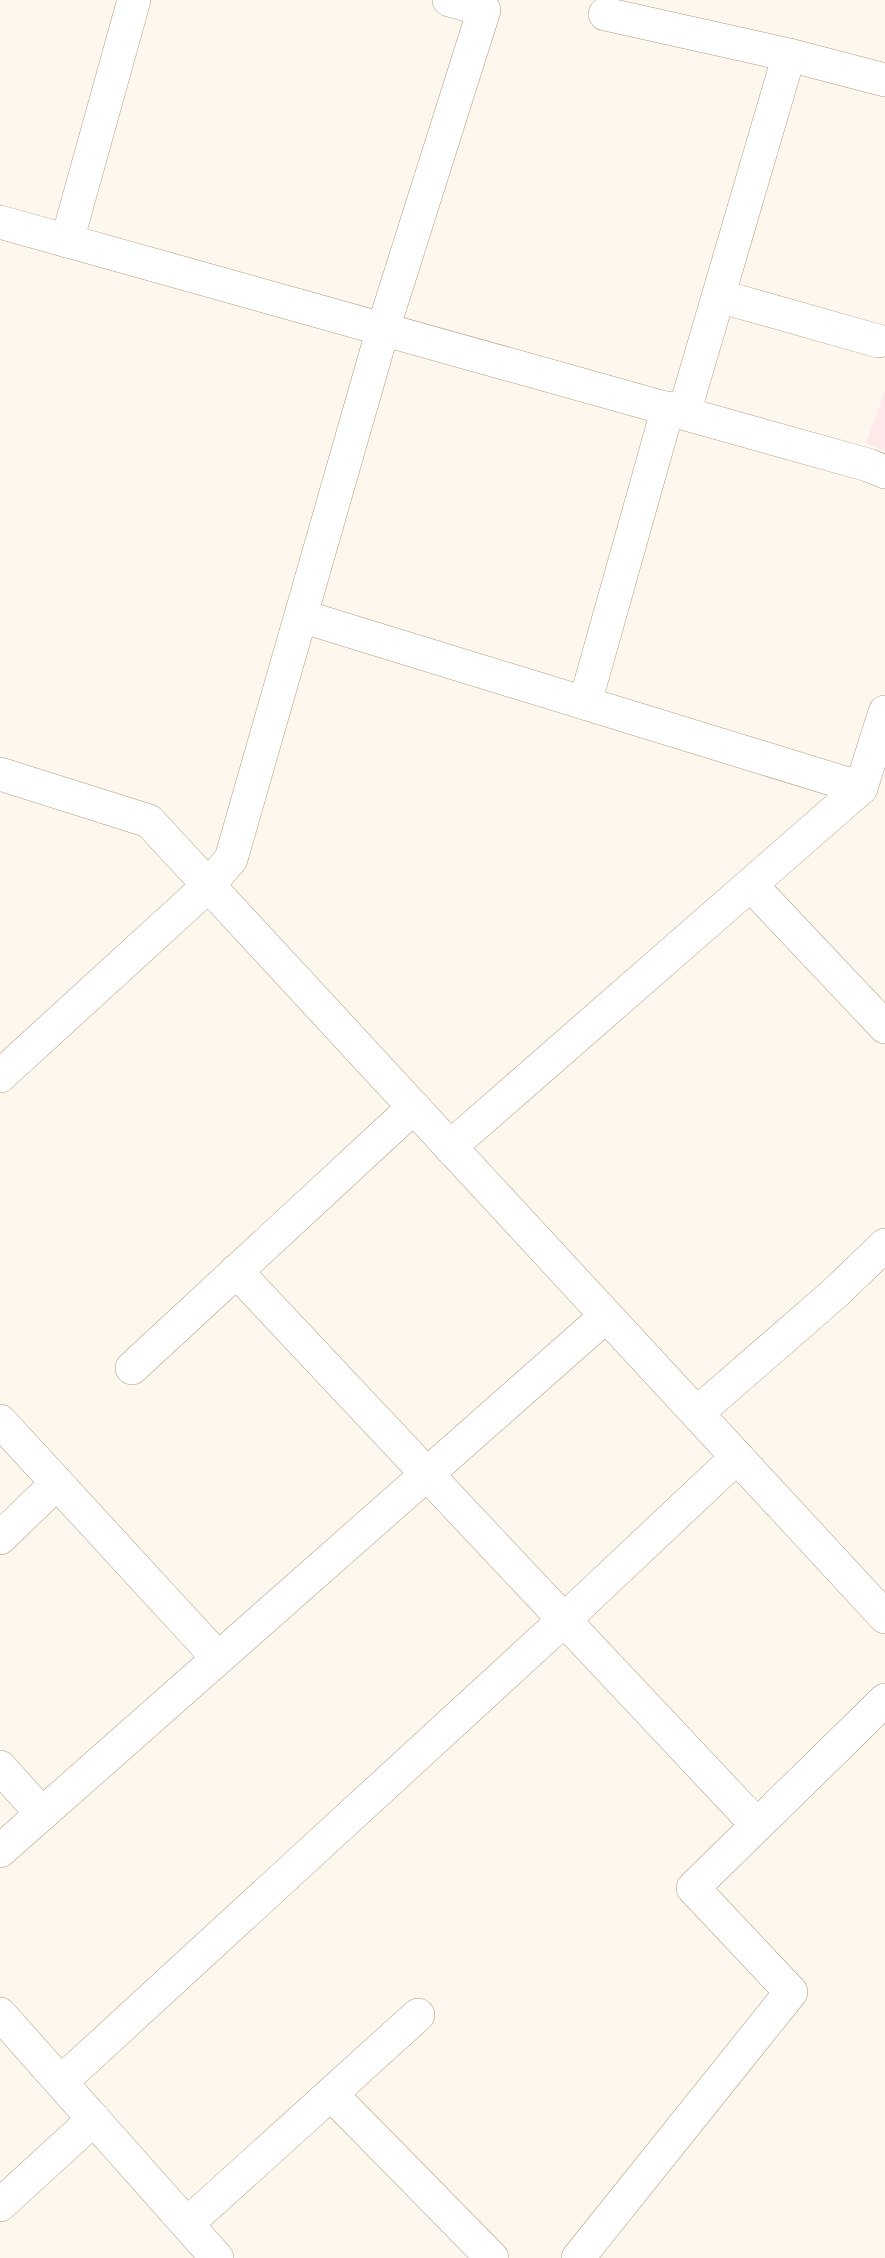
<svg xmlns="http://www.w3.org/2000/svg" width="885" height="2258" font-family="Merriweather,serif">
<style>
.medical{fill:#fde8ea}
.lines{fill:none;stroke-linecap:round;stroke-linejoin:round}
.minor-casing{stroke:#ad9b85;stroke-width:34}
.minor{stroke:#fff;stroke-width:33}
</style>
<rect width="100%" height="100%" fill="#fef7ed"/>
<path class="medical" d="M885 391V451L866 443Z"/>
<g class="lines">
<defs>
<g id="minor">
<path d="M605 14 789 55 885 80"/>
<path d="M0 222 868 465 885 472"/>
<path d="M67 241 134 0"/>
<path d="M719 296 878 341"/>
<path d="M684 413 789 55"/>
<path d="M301 616 861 788"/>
<path d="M585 703 668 408"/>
<path d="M0 774 149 821 885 1617"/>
<path d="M751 885 885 1027"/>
<path d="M0 1076 208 886 231 859 383 329 484 10 449 0"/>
<path d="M450 1147 861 788 885 712"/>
<path d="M236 1271 757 1825"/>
<path d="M132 1368 414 1107"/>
<path d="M697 1413 834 1294 885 1245"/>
<path d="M0 1421 218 1658"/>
<path d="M0 1538 57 1483"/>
<path d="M0 1767 42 1814"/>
<path d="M0 1851 606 1316"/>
<path d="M0 2014 217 2258"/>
<path d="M61 2082 564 1620 737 1457"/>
<path d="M331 2094 492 2258"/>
<path d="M0 2205 94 2119"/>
<path d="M187 2224 418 2015"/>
<path d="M578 2258 791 1992 693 1888 885 1700"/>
</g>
</defs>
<use href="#minor" class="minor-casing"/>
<use href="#minor" class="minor"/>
</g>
</svg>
